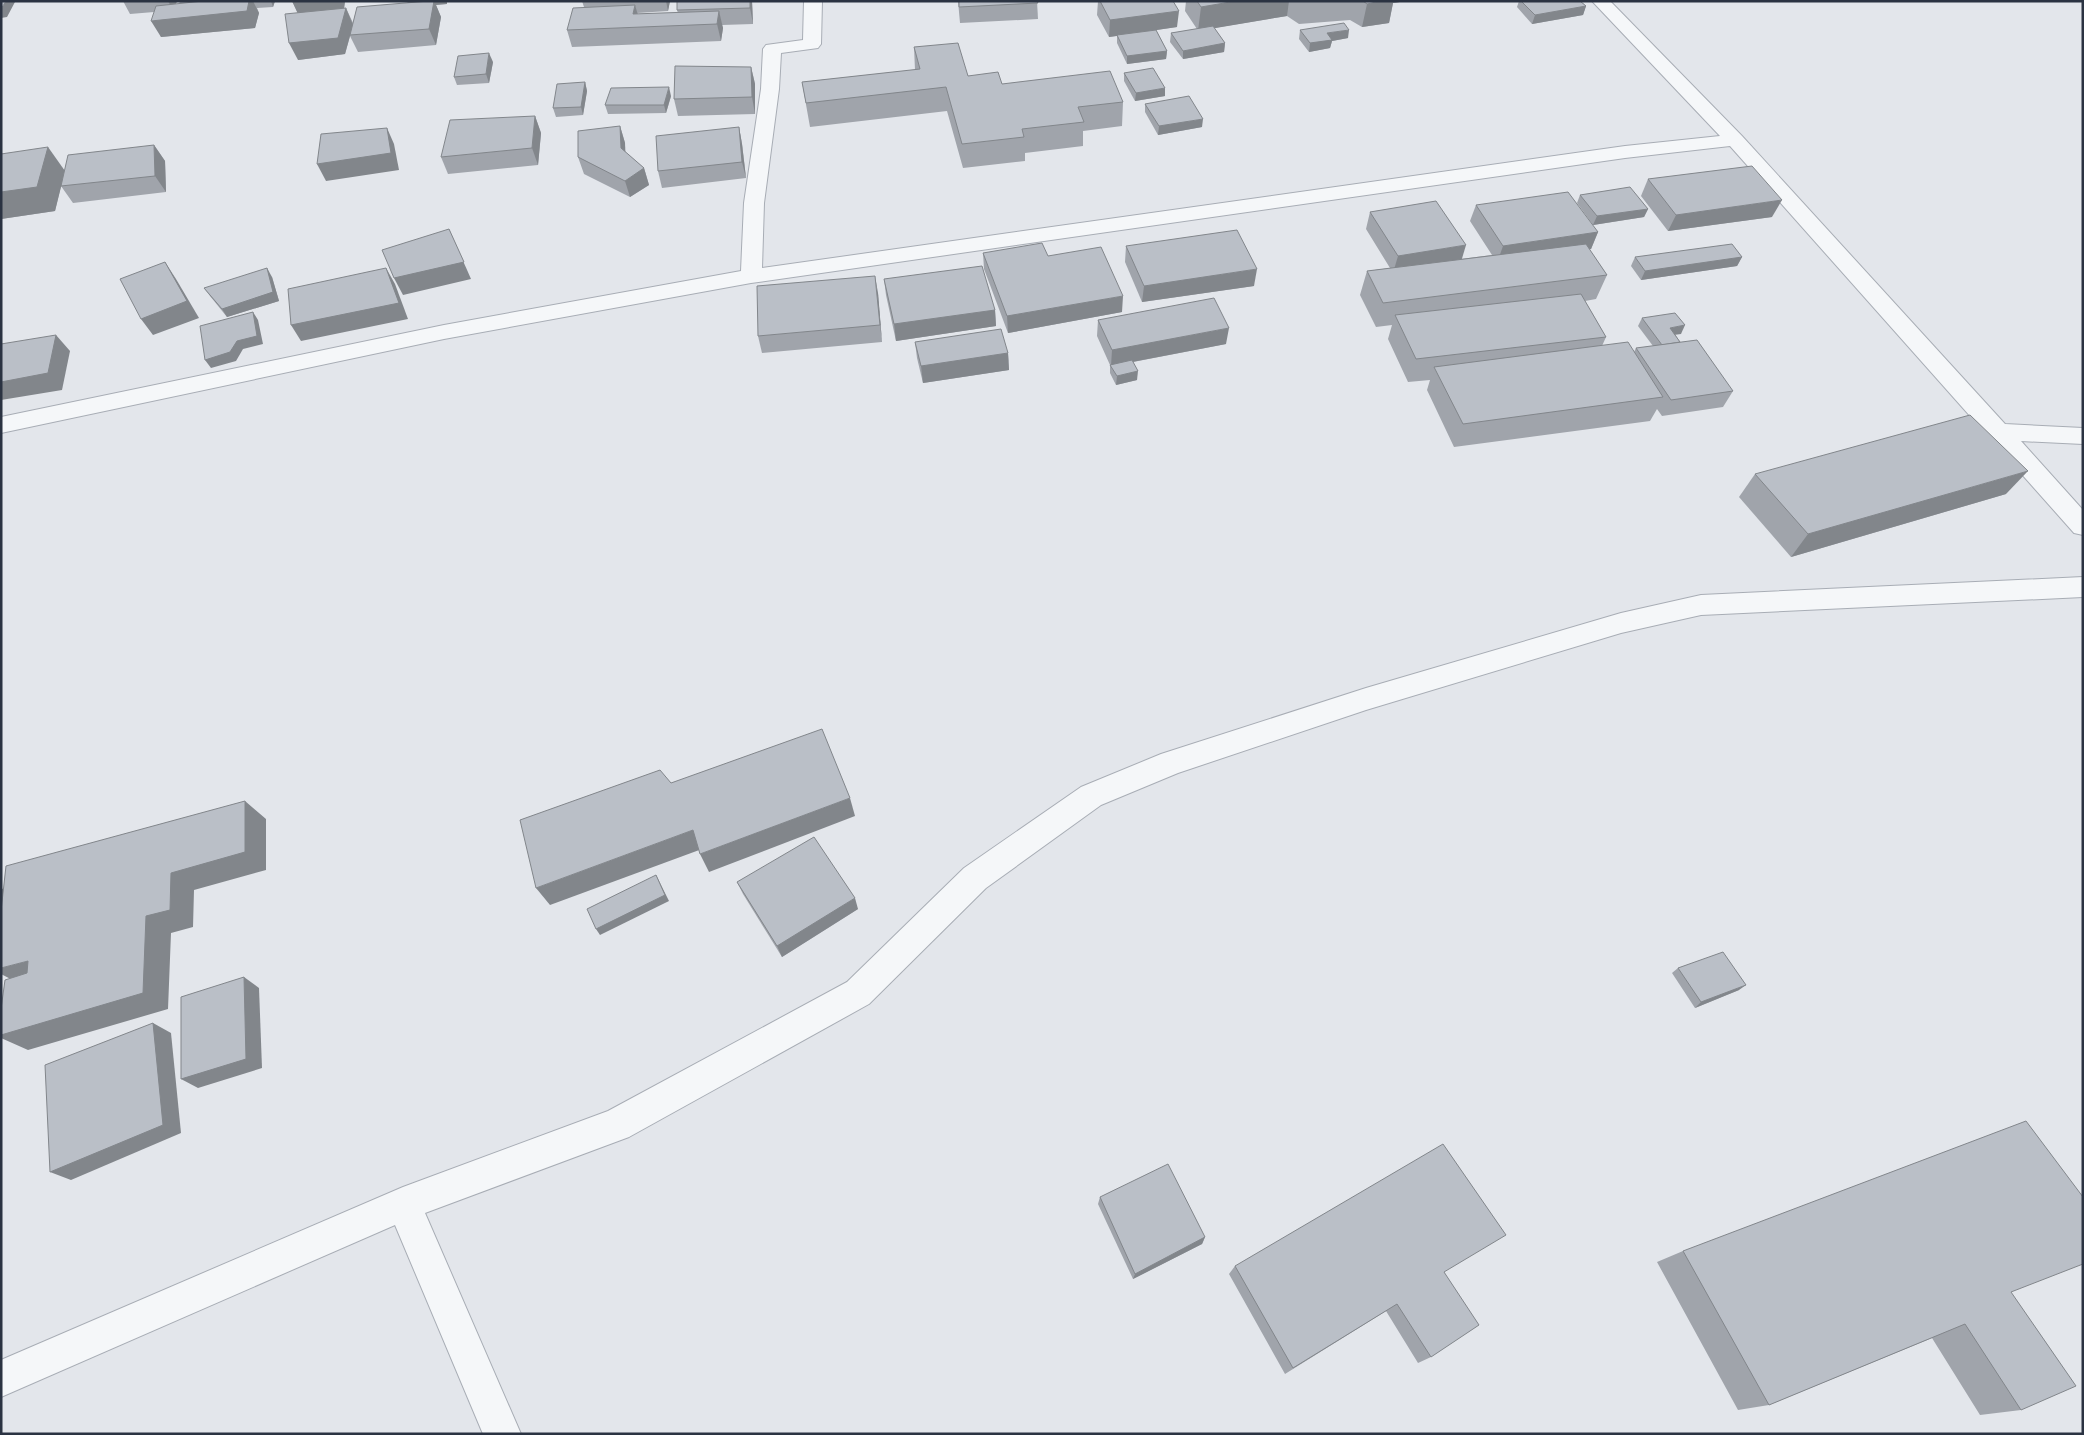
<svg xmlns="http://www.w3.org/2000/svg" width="2084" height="1435" font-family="Poppins,sans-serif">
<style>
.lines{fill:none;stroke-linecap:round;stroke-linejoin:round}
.minor-casing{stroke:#a8adb5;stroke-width:2}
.minor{fill:#f5f7f9;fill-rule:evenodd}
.wall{fill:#a0a4ab}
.shaded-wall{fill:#82868b}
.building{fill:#babfc7;stroke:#82868b}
</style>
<rect width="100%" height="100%" fill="#e3e6eb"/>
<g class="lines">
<defs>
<g id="minor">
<path d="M804 1H822L821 44 818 48 781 53 779 89 764 203 762 268 1625 146 1720 136 1592 1H1610L1742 136 2005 424 2083 428V444L2021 441 2083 510V535L2074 533 1730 146 1625 158 751 283 444 339 1 433V417L444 325 741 271 744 203 761 89 763 49 766 45 803 40Z"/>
<path d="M2083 577V597L1701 615 1621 633 1366 710 1178 773 1101 805 986 888 869 1004 629 1137 425 1213 521 1434H483L395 1225 1 1397V1360L403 1187 608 1111 847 982 964 868 1081 787 1161 754 1366 688 1621 613 1701 595Z"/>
</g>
</defs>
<use href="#minor" class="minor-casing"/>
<use href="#minor" class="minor"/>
</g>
<g class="wall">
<path d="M123 1H177L176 4H180L179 1H275L273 7 257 8 259 13 255 28 161 37 154 12 130 14Z"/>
<path d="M292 1H345L344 8H346L353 23 357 7 447 4 436 5 441 17 436 45 358 52 350 36 345 54 298 60V13Z"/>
<path d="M582 1H670L668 11 637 13 638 14 678 13 677 10V1H752L753 24 722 25 723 28 721 41 572 47 567 30 584 7Z"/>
<path d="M958 1H1037L1038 19 960 23Z"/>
<path d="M1098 1H1173L1177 27 1156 30 1167 51 1166 59 1127 64 1117 43V36L1109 37 1097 15Z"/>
<path d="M1186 1H1406L1393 3 1389 23 1362 27 1350 20 1299 24 1287 16 1214 28 1225 43 1224 52 1183 59 1170 42 1171 33 1197 29 1185 11Z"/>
<path d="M1519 1H1580L1586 6 1583 15 1532 24 1517 7Z"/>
<path d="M1300 30 1348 38 1332 41 1330 48 1309 52 1299 39Z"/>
<path d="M914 47 968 76 1002 84 1123 102 1122 126 1083 131V146L1025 153V161L963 168 947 111 810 127 802 82 915 70Z"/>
<path d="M493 62 489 83 457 85 454 77Z"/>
<path d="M751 67 755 84V114L678 116 674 99Z"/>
<path d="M1124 73 1165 96 1135 101 1124 81Z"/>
<path d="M585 82 587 91 583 115 556 117 553 108Z"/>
<path d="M671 96 666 113 608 114 605 105Z"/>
<path d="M1145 104 1202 127 1158 135 1145 112Z"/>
<path d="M535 116 541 133 538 165 448 174 441 157Z"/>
<path d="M620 126 625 143V152L644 168 649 185 630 197 584 174 578 157Z"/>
<path d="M739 127 742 144 746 178 662 188 658 171Z"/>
<path d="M154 145 165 161 166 192 73 203 61 186 55 211 1 219V154L65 170Z"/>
<path d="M1648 179 1772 217 1668 231 1641 196Z"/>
<path d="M1580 195 1648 209 1644 217 1593 225 1577 203Z"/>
<path d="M1476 205 1598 232 1591 249H1589L1607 275 1596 299 1585 301 1606 337 1602 346 1634 352 1636 348 1653 346 1638 326 1642 318 1681 334H1675L1680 342 1733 391 1723 407 1662 416 1657 409 1650 421 1454 447 1427 390 1430 380 1408 382 1388 339 1392 325 1376 327 1360 295 1367 271 1390 268 1366 229 1370 212 1461 259 1492 255 1470 221Z"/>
<path d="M1126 246 1254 286 1142 302 1125 262Z"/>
<path d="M983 253 1048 256 1122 312 1008 333 984 269Z"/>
<path d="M1635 257H1742L1737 266 1641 280 1631 266Z"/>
<path d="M272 277 279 301 227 317 210 296 204 288Z"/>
<path d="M884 279 995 310 996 326 896 341 886 295Z"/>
<path d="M878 293 882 342 762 353 758 336Z"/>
<path d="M1098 320 1226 344 1133 362 1137 380 1116 385 1110 373V365L1097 336Z"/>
<path d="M915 342 1008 353 1009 370 923 383 917 358Z"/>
<path d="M1755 474 2006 494 1791 557 1739 497Z"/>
<path d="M737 882 858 909 782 957 743 894Z"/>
<path d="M1678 968 1739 990 1695 1008 1672 973Z"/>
<path d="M1100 1197 1205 1237 1202 1244 1133 1279 1098 1204Z"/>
<path d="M1683 1251 2011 1292 2021 1410 1980 1415 1932 1338 1769 1405 1738 1410 1657 1262Z"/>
<path d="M1235 1266 1445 1273 1431 1357 1418 1363 1386 1311 1285 1374 1229 1274Z"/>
</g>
<g class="shaded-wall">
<path d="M6 1H15V2L7 17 1 18V9Z"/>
<path d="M168 1H177L173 10Z"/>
<path d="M249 1H253L259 13 255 28 161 37 151 21Z"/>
<path d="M271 1H275L273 7Z"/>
<path d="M292 1H345L344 9 298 14Z"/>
<path d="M407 1H447V4L436 5 441 17 436 45 429 29 410 8Z"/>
<path d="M666 1H670L668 11Z"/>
<path d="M750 1H752L753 24 750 8Z"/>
<path d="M1236 1H1289L1287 16 1198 31 1201 7Z"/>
<path d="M1376 1H1406L1393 3 1389 23 1362 27 1367 4Z"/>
<path d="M635 5 640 22 633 14Z"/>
<path d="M1586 6 1583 15 1532 24 1535 15Z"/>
<path d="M346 8 353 25 345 54 298 60 289 43Z"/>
<path d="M719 11 723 28 721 41 717 24Z"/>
<path d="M1179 11 1177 27 1109 37 1110 20Z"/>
<path d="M1349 30 1348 38 1332 41 1330 48 1309 52 1310 43 1327 33Z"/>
<path d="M1225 43 1224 52 1183 59V51Z"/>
<path d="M1167 51 1166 59 1127 64V56Z"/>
<path d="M489 53 493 62 489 83 486 74Z"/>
<path d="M751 67 755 84V114L752 97Z"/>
<path d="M585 82 587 91 583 115 581 107Z"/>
<path d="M669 87 671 96 666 113 664 105Z"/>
<path d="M1165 88V96L1135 101 1136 93Z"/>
<path d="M535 116 541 133 538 165 532 148Z"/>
<path d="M1203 119 1202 127 1158 135 1159 126Z"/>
<path d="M620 126 625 143 626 165 621 148Z"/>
<path d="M739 127 742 144 746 178 742 162Z"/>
<path d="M387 128 394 144 399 170 326 181 317 164Z"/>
<path d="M154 145 165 161 166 192 155 176Z"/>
<path d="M48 147 65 171 55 211 1 219V192Z"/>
<path d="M644 168 649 185 630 197 625 181Z"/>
<path d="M1782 200 1772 217 1668 231 1676 215Z"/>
<path d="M1648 209 1644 217 1593 225 1597 216Z"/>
<path d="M449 229 471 279 403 295 394 278Z"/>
<path d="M1598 232 1591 249 1497 263 1503 246Z"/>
<path d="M1466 245 1461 262 1393 273 1398 256Z"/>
<path d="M1742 257 1737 266 1641 280 1645 271Z"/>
<path d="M165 262 176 279 199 318 153 335 141 319Z"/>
<path d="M267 268 272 277 279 301 227 317 222 309Z"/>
<path d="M386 268 395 284 408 319 301 341 291 325Z"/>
<path d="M1257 269 1254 286 1142 302 1144 286Z"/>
<path d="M875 276 878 293 882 342 880 325Z"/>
<path d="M1123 296 1122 312 1008 333 1007 316Z"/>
<path d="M995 310 996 326 896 341 894 324Z"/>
<path d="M253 312 258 320 263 344 243 349 236 361 211 368 205 360Z"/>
<path d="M1685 325 1681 334 1666 336 1670 328Z"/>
<path d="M1229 328 1226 344 1111 366 1112 350Z"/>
<path d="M56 335 70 351 62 390 1 400V382Z"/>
<path d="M1008 353 1009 370 923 383 921 366Z"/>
<path d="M1138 371 1137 380 1116 385 1117 376Z"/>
<path d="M2028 471 2006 494 1791 557 1808 534Z"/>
<path d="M850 798 855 816 709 872 700 854Z"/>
<path d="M245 801 266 819V870L194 890 193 927 171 933 168 1009 28 1050 1 1038V1035L146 916 171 873Z"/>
<path d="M693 830 702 849 550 905 536 888Z"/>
<path d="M656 875 669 901 600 935 596 929Z"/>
<path d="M1 888 5 890 1 922Z"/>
<path d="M855 898 858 909 782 957 777 946Z"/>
<path d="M28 961 56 977 24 986 1 974V968Z"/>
<path d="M244 977 259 988 262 1068 198 1088 181 1079Z"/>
<path d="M1746 985 1739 990 1695 1008 1701 1002Z"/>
<path d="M153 1023 171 1033 181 1133 71 1180 50 1172Z"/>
<path d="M1205 1237 1202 1244 1133 1279 1135 1274Z"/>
</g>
<g class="building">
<path d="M1 1H6L1 9Z"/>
<path d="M203 1H249L247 11 151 21 156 6Z"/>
<path d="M429 1H434L429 29 350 35 357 7Z"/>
<path d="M677 1H750V8L677 10Z"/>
<path d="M959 1H1037L1038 3 959 7Z"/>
<path d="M1100 1H1173L1179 11 1110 20Z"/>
<path d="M1197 1H1236L1201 7Z"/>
<path d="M1363 1H1381L1367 4Z"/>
<path d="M1521 1H1580L1586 6 1535 15Z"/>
<path d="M635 5 633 14 719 11 717 24 567 30 573 8Z"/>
<path d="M346 8 338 38 289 43 285 14Z"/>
<path d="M1344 23 1349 30 1327 33 1332 40 1310 43 1300 30Z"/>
<path d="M1213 26 1225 43 1183 51 1171 33Z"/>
<path d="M1156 30 1167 51 1127 56 1117 35Z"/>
<path d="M958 43 968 76 998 72 1002 84 1110 71 1123 102 1078 107 1084 122 1022 129 1024 137 962 144 946 87 806 103 802 82 920 69 914 47Z"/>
<path d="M489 53 486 74 454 77 458 56Z"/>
<path d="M675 66 751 67 752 97 674 99Z"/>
<path d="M1153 68 1165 88 1136 93 1124 73Z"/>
<path d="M585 82 581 107 553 108 557 84Z"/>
<path d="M669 87 664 105H605L611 88Z"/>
<path d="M1189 96 1203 119 1159 126 1145 104Z"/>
<path d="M535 116 532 148 441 157 450 120Z"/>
<path d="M620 126 621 148 644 168 625 181 578 157V131Z"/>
<path d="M739 127 742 162 658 171 656 136Z"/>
<path d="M387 128 391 153 317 164 321 134Z"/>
<path d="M154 145 155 176 61 186 68 155Z"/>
<path d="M48 147 37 187 1 192V154Z"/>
<path d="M1752 166 1782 200 1676 215 1648 179Z"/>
<path d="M1630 187 1648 209 1597 216 1580 195Z"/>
<path d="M1568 192 1598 232 1503 246 1476 205Z"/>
<path d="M1436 201 1466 245 1398 256 1370 212Z"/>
<path d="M449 229 464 262 394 278 382 250Z"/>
<path d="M1237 230 1257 269 1144 286 1126 246Z"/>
<path d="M1042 243 1048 256 1101 247 1123 296 1007 316 983 253Z"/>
<path d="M1586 244 1607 275 1383 303 1367 271Z"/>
<path d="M1732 244 1742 257 1645 271 1635 257Z"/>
<path d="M165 262 187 301 141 319 120 279Z"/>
<path d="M982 266 995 310 894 324 884 279Z"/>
<path d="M267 268 273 292 222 309 204 288Z"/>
<path d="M386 268 399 303 291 325 288 289Z"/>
<path d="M875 276 880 325 758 336 757 286Z"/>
<path d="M1581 294 1606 337 1416 359 1395 315Z"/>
<path d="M1214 298 1229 328 1112 350 1098 320Z"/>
<path d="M253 312 257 336 237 341 230 352 205 360 200 326Z"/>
<path d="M1675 313 1685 325 1670 328 1680 342 1662 345 1642 318Z"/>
<path d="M1001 329 1008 353 921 366 915 342Z"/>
<path d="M56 335 48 373 1 382V344Z"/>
<path d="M1697 340 1733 391 1671 400 1636 348Z"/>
<path d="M1628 342 1663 397 1463 424 1434 367Z"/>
<path d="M1132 360 1138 371 1117 376 1110 365Z"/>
<path d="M1970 415 2028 471 1808 534 1755 474Z"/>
<path d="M822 729 850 798 700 854 693 830 536 888 520 820 660 770 671 783Z"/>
<path d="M245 801V852L171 873 170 910 146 916 143 993 1 1035V1009L5 980 27 973 28 961 1 968V911L6 866Z"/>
<path d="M814 837 855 898 777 946 737 882Z"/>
<path d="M656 875 665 895 596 929 587 909Z"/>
<path d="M1723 952 1746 985 1701 1002 1678 968Z"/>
<path d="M244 977 246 1059 181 1079V997Z"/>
<path d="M153 1023 163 1125 50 1172 45 1065Z"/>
<path d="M2026 1121 2083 1197V1264L2011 1292 2076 1386 2021 1410 1965 1324 1769 1405 1683 1251Z"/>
<path d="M1443 1144 1506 1235 1444 1272 1479 1325 1431 1357 1397 1304 1293 1368 1235 1266Z"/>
<path d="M1168 1164 1205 1237 1135 1274 1100 1197Z"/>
</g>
<rect width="2084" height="1435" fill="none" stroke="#2b3342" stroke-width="5"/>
</svg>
